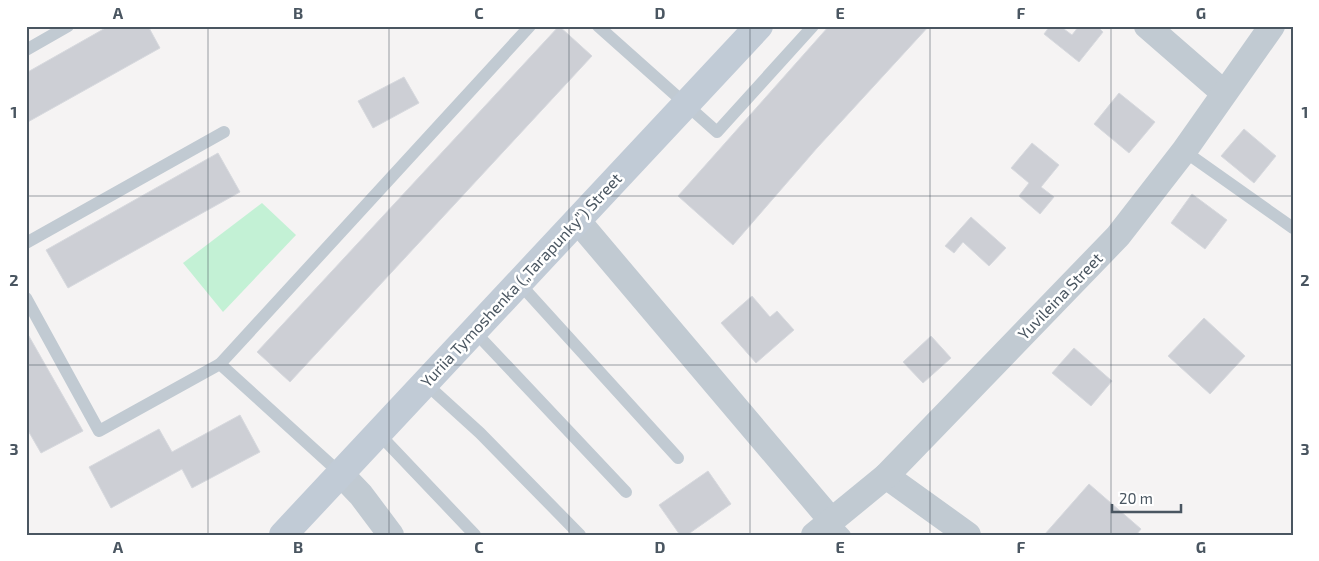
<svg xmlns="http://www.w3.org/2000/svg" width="1319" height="561" font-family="'Exo 2',sans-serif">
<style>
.green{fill:#c3f1d5}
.building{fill:#cdcfd5;stroke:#d7d9de}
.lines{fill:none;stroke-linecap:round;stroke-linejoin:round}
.lane{stroke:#c1cad2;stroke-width:12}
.street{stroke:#c1cad2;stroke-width:26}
.secondary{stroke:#c1cbd6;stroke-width:28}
.grid{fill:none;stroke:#4a5661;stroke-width:1;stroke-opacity:0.55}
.labels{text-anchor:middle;stroke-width:5;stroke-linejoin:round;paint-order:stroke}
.street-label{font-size:16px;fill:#4a5661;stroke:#fff}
.neatline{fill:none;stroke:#4a5661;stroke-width:2}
.grid-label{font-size:16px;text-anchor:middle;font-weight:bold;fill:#4a5661}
</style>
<rect width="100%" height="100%" fill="#f5f3f3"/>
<path class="green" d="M262 203 296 235 223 312 183 263Z"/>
<g class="building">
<path d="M109 26H148L160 48 26 123V73Z"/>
<path d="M559 26 592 56 290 382 257 352Z"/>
<path d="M829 26H929L817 148 733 245 678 196Z"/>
<path d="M1050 26H1060L1072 35 1079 26H1097L1103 32 1079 62 1044 34Z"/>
<path d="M404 77 419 103 373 128 358 101Z"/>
<path d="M1119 93 1155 122 1129 153 1094 124Z"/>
<path d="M1244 129 1276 156 1254 183 1221 156Z"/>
<path d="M1032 143 1059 165 1041 187 1054 197 1040 214 1019 196 1029 183 1011 168Z"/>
<path d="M218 153 240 192 68 288 46 250Z"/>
<path d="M1192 194 1227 220 1205 249 1171 223Z"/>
<path d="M971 217 1006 248 989 266 963 242 954 253 945 246Z"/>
<path d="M752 296 770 317 777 311 794 330 756 363 721 323Z"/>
<path d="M1204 318 1245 356 1210 394 1168 356Z"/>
<path d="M26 331 83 431 41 453 26 427Z"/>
<path d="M931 336 951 358 923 383 903 362Z"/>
<path d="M1074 348 1112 381 1091 406 1052 373Z"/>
<path d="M240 415 260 452 192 488 182 469 111 508 89 467 159 429 172 452Z"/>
<path d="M708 471 731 504 687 535H680L659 505Z"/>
<path d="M1089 484 1141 529 1136 535 1045 534Z"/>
</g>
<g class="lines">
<g class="lane">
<path d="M598 26 717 132 813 26"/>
<path d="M26 50 68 26"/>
<path d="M1184 151 1293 228"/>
<path d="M26 243 224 132"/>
<path d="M519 283 678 458"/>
<path d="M26 298 99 431 220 364 340 473"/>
<path d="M474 331 626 492"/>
<path d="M220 364 530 26"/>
<path d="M425 383 480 433 580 535"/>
<path d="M378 433 475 535"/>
<path d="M831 520 845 535"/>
</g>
<g class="street">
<path d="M1147 26 1224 93"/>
<path d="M577 220 831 520"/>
<path d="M340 473 361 495 391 535"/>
<path d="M886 476 968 535"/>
<path d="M814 535 886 476 1118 236 1184 151 1272 26"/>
</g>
<path class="secondary" d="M283 535 759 26"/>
</g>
<path class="grid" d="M208 26V535M389 26V535M569 26V535M750 26V535M930 26V535M1111 26V535M26 196H1293M26 365H1293"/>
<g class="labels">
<g class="street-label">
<text transform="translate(521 280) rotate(-47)" y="6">Yuriia Tymoshenka („Tarapunky”) Street</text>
<text transform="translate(1060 296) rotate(-46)" y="6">Yuvileina Street</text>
</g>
</g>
<rect width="1319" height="561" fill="none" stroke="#ffffff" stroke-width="55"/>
<path d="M1112 504v8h69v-8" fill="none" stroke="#4a5661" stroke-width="2.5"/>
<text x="1119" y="504" font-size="15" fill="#4a5661" stroke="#ffffff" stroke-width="4" paint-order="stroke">20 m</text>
<rect x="28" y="28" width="1264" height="506" class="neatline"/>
<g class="grid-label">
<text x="118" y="19">A</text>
<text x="298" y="19">B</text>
<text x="479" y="19">C</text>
<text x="660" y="19">D</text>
<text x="840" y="19">E</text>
<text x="1021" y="19">F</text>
<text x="1201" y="19">G</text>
<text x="14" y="118">1</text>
<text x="1305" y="118">1</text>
<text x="14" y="286">2</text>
<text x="1305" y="286">2</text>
<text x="14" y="455">3</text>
<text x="1305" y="455">3</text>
<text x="118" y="553">A</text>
<text x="298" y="553">B</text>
<text x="479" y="553">C</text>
<text x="660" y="553">D</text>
<text x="840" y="553">E</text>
<text x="1021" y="553">F</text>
<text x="1201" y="553">G</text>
</g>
</svg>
